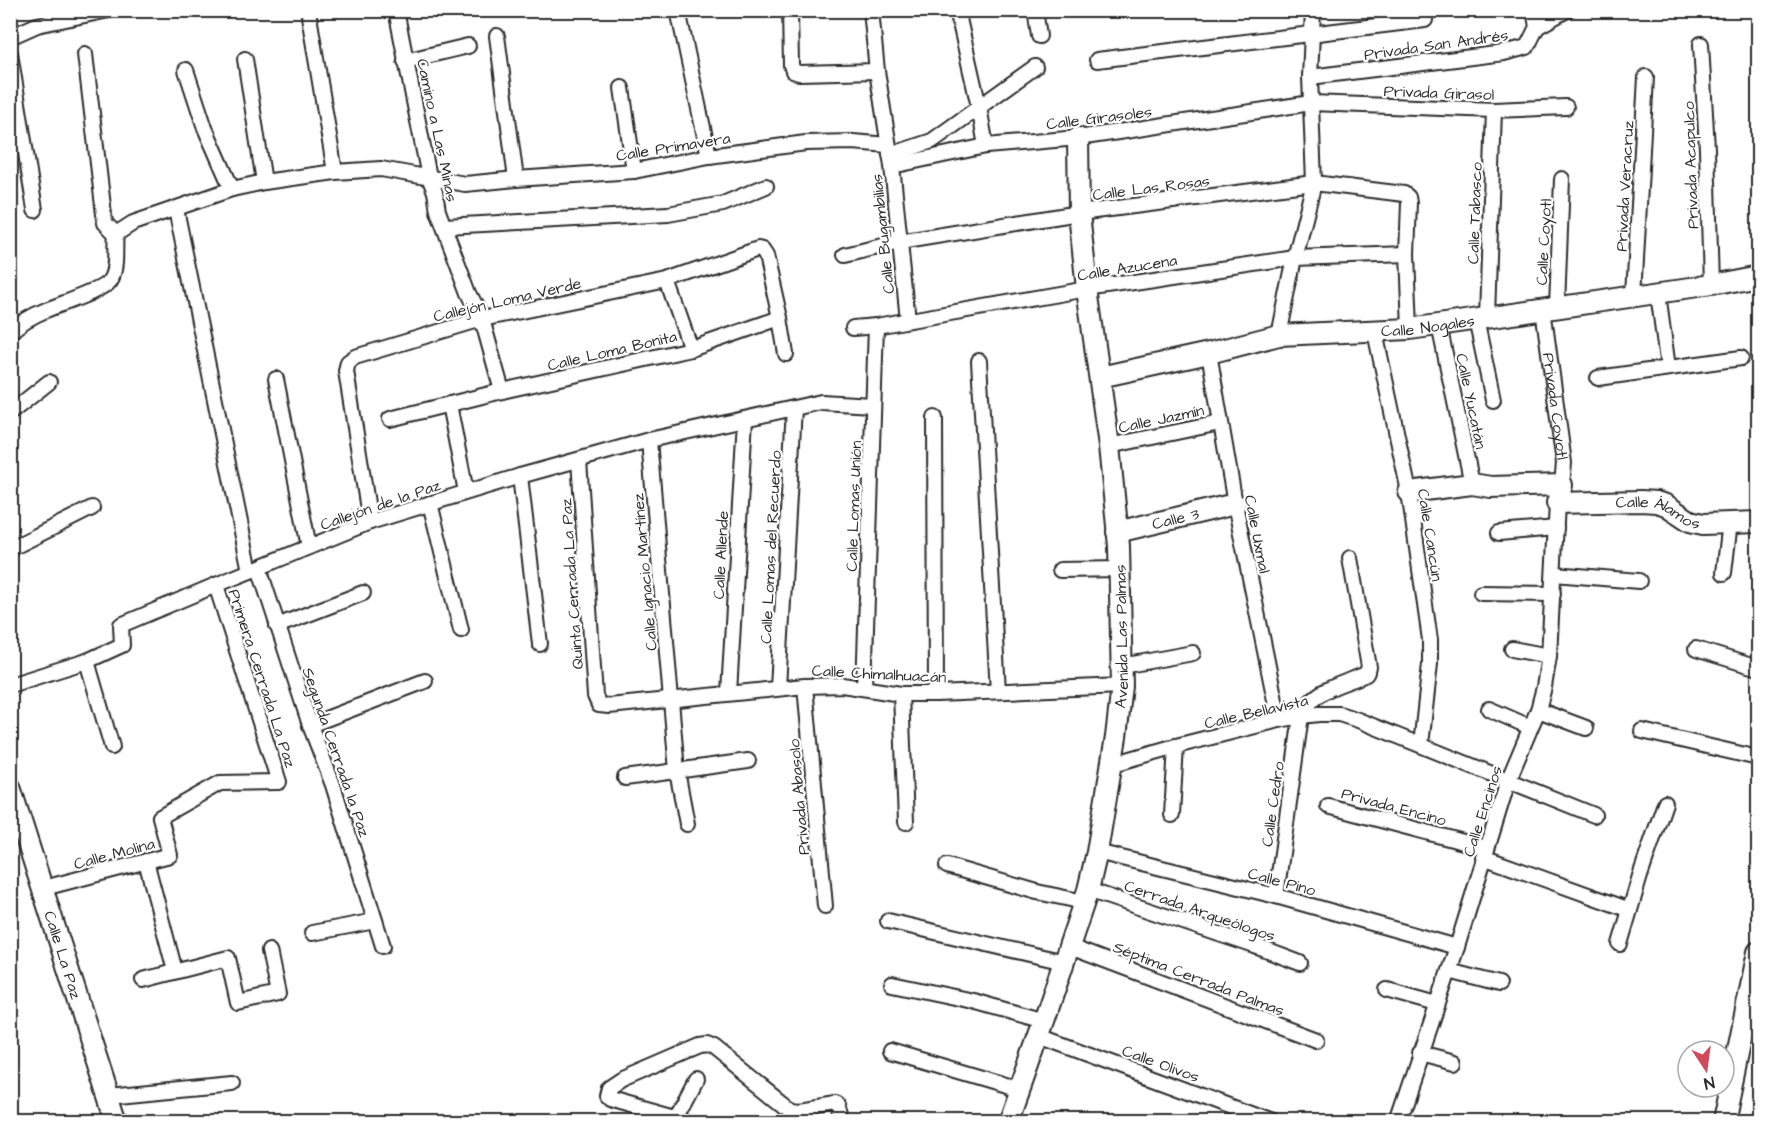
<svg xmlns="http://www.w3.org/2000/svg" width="1769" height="1132" font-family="'Architects Daughter',sans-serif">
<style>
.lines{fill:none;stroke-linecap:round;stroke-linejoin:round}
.street-casing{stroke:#2b2b2b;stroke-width:18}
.secondary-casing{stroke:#2b2b2b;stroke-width:24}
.street{stroke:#fff;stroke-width:14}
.secondary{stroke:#fff;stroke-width:20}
.labels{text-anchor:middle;stroke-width:4.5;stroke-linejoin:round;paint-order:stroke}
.street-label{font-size:16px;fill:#2b2b2b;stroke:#fff}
</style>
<rect width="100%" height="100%" fill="#fff"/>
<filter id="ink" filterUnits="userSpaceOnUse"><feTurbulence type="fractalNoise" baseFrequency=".0167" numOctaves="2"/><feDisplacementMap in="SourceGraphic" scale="12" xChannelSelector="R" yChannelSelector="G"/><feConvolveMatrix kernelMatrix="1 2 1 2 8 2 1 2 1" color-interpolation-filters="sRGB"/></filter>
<g filter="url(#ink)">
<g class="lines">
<defs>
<g id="street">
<path d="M396 10 429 177 435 192 438 211 469 293 482 319 502 391"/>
<path d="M678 10 709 156"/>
<path d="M790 10 791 65 793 71 799 73 877 71"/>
<path d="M871 10 877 71 892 166 908 320"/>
<path d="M957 10 979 107 986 146"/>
<path d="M1035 10 1039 36"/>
<path d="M309 16 335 172"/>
<path d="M1537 27 1567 10"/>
<path d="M497 36 516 179"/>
<path d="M10 37 37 25 109 10"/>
<path d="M1701 44 1707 149 1711 285"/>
<path d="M10 53 35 210"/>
<path d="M85 54 105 223 116 234"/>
<path d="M245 59 264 182"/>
<path d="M1097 60 1425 20"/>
<path d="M405 61 468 46"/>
<path d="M186 70 205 128 232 189"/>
<path d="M1310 77 1504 53 1527 47 1537 27 1534 10"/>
<path d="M622 88 634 171"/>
<path d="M890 155 932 141 1035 67"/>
<path d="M892 166 986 146 1078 138 1311 103 1494 110 1566 107"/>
<path d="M176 209 250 571"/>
<path d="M445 226 668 214 723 204 766 186"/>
<path d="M845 255 899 242 1079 213 1314 183 1404 194 1408 197 1409 203 1407 254 1410 329"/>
<path d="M667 281 691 349"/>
<path d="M1658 293 1668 368"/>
<path d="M1634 296 1646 77"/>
<path d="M1557 307 1562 179"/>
<path id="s1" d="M1543 309 1564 463 1562 485"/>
<path d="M1487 317 1494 110"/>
<path d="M1476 319 1493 400"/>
<path d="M1439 325 1472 484"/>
<path d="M853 328 876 326 1087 289 1295 258 1407 254"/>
<path d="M10 332C21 322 34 315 46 310 60 304 103 291 110 280 118 268 114 248 116 234L133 223 232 189 264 182 335 172 381 169 465 184 516 179 634 171 709 156 806 143 853 142 888 145"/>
<path d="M1375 332 1409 492 1430 640V664L1421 745"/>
<path d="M1279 335 1295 258 1314 183 1310 77 1313 10"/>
<path d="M1209 353 1235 504 1279 720"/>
<path d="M979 361 998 691"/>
<path d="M1598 378 1741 358"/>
<path d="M276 379 309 547"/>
<path d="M449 404 466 492"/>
<path d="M10 413 49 382"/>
<path d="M935 418 936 694"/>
<path d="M390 419 502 391 691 349 780 318"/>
<path d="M649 440 677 771 687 824"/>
<path d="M1109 446 1220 423"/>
<path d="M579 460 595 696 599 705 609 706 805 686 842 685 901 694H936L1122 686"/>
<path d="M520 476 540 644"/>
<path d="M430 503 461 630"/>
<path d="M370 522 346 371 348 362 355 357 482 319 667 281 758 249 762 250 766 256 780 318 786 354"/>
<path d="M1499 533 1556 528"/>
<path d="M10 549 92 508"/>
<path d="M259 568 310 725 333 785 383 946"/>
<path d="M1060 570 1120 569"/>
<path d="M1724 573 1730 522"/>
<path d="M1554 574 1639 581"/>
<path d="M1481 593 1553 594"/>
<path d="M277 626 363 593"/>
<path d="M1512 649 1549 656"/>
<path d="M1696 649 1758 668"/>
<path d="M87 661 112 747"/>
<path d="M1122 666 1193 653"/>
<path d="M10 685 87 661 122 645 121 625 216 585 370 522 520 476 649 440 821 402 873 405"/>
<path d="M805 686 825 906"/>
<path d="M778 688 794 408"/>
<path d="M864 688 876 326"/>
<path d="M729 693 745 419"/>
<path d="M901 694 906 822"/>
<path d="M1489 709 1530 727"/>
<path d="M1538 710 1586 728"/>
<path d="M310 725 425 681"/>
<path d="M1642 731 1758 758"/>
<path d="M1110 765 1176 746 1279 720 1301 716 1319 714H1339L1358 720 1594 815"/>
<path d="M625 778 748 761"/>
<path d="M1328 806 1486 848"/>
<path d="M1172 815 1176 746"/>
<path d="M1097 852 1276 896 1457 947"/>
<path d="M1483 857 1630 910"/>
<path d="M146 861 175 971"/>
<path d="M947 866 1037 892 1084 902"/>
<path d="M44 888 170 855 160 817 220 783 279 782 216 585"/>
<path d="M1088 890 1255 946 1300 963"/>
<path d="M1276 896 1301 716C1315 688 1339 686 1366 674L1369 667 1350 558"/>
<path d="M888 921 1064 962"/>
<path d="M312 933 375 921"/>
<path d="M1620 944 1640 876 1665 803"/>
<path d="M1070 947 1316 1040"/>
<path d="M1449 971 1499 984"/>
<path d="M143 980 228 958 238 1003 278 994 269 951"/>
<path d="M892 984 973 1001 1044 1021"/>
<path d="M1387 990 1437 1004"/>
<path d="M1039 1036 1271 1122"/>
<path d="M890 1051 1019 1089"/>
<path d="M1420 1053 1455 1062"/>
<path d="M109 1095 232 1083"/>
<path d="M676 1117 696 1079"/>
<path d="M692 1122 610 1099 607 1096 609 1088 621 1080 700 1046 707 1045 714 1048 790 1109 799 1110 835 1104 838 1106 843 1122"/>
<path d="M1398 1122 1457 947 1508 781 1538 710 1544 687 1549 656 1557 503"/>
</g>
<g id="secondary">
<path id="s2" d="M1100 377 1209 353 1279 335 1410 329 1711 285 1758 276"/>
<path id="s3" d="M1409 492 1472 484 1491 487 1562 485 1557 503 1641 501 1656 502 1666 505 1690 521 1703 524 1758 522"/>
<path id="s4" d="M1117 532 1235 504"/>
<path id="s5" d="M10 787 117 1122"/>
<path id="s6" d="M1008 1122 1044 1021 1088 890 1097 852 1116 737 1122 686 1119 546 1109 446 1087 289 1079 213 1078 138"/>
<path d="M1723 1122 1758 952"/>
</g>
</defs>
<use href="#street" class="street-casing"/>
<use href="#secondary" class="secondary-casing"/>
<use href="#street" class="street"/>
<use href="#secondary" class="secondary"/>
</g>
</g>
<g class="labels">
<g class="street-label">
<text transform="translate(1436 44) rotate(-8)" y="6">Privada San Andrés</text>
<text transform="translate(1439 92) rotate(2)" y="6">Privada Girasol</text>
<text transform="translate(1099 117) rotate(-7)" y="6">Calle Girasoles</text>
<text transform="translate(438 130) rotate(78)" y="6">Camino a Las Minas</text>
<text transform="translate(673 146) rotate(-9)" y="6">Calle Primavera</text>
<text transform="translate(1690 165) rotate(-92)" y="6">Privada Acapulco</text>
<text transform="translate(1624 186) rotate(-87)" y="6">Privada Veracruz</text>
<text transform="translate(1151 187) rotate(-7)" y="6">Calle Las Rosas</text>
<text transform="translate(1474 213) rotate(-88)" y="6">Calle Tabasco</text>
<text transform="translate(882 234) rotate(-96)" y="6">Calle Bugambilias</text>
<text transform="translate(1543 242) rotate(-87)" y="6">Calle Coyotl</text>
<text transform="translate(1127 267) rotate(-9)" y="6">Calle Azucena</text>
<text transform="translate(507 299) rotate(-13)" y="6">Callejón Loma Verde</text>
<text dy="6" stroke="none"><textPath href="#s2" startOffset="333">Calle Nogales</textPath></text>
<text transform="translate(612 350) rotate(-13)" y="6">Calle Loma Bonita</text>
<text transform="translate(1472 401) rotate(78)" y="6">Calle Yucatán</text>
<text dy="6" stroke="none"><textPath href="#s1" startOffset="98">Privada Coyotl</textPath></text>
<text transform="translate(1161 418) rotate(-12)" y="6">Calle Jazmín</text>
<text transform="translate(380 504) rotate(-19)" y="6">Callejón de la Paz</text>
<text transform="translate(853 506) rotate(-88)" y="6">Calle Lomas Unión</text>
<text dy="6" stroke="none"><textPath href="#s3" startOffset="276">Calle Álamos</textPath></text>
<text dy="6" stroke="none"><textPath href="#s4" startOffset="60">Calle 3</textPath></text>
<text transform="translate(1258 534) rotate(79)" y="6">Calle Uxmal</text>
<text transform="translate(1431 535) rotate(81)" y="6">Calle Cancún</text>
<text transform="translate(770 547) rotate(-87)" y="6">Calle Lomas del Recuerdo</text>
<text transform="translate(720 555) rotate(-87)" y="6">Calle Allende</text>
<text transform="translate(644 572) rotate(-95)" y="6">Calle Ignacio Martínez</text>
<text transform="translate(571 584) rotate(-94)" y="6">Quinta Cerrada La Paz</text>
<text dy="6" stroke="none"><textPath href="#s6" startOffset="502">Avenida Las Palmas</textPath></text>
<text transform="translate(879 673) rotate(3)" y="6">Calle Chimalhuacán</text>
<text transform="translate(263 678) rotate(72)" y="6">Primera Cerrada La Paz</text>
<text transform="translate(1256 711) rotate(-13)" y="6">Calle Bellavista</text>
<text transform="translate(337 752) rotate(71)" y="6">Segunda Cerrada la Paz</text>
<text transform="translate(798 797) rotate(-95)" y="6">Privada Abasolo</text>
<text transform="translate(1272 804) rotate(-82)" y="6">Calle Cedro</text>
<text transform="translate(1394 806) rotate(15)" y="6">Privada Encino</text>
<text transform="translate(1482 811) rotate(-72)" y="6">Calle Encinos</text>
<text transform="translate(114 853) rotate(-15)" y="6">Calle Molina</text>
<text transform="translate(1282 881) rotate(15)" y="6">Calle Pino</text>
<text transform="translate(1200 910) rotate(19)" y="6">Cerrada Arqueólogos</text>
<text dy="6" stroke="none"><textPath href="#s5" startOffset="176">Calle La Paz</textPath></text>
<text transform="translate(1199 978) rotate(21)" y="6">Séptima Cerrada Palmas</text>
<text transform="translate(1161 1063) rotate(20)" y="6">Calle Olivos</text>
</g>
</g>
<rect width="1769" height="1132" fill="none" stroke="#fff" stroke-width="36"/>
<rect x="18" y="18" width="1733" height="1096" fill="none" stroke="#2b2b2b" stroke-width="2" filter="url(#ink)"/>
<g transform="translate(1706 1069) rotate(167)"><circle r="28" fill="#ffffff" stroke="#aaaaaa" stroke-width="1.5"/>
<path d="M0-4.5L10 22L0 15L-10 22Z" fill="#d1495b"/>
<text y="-9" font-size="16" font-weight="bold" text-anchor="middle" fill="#2b2b2b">N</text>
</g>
</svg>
